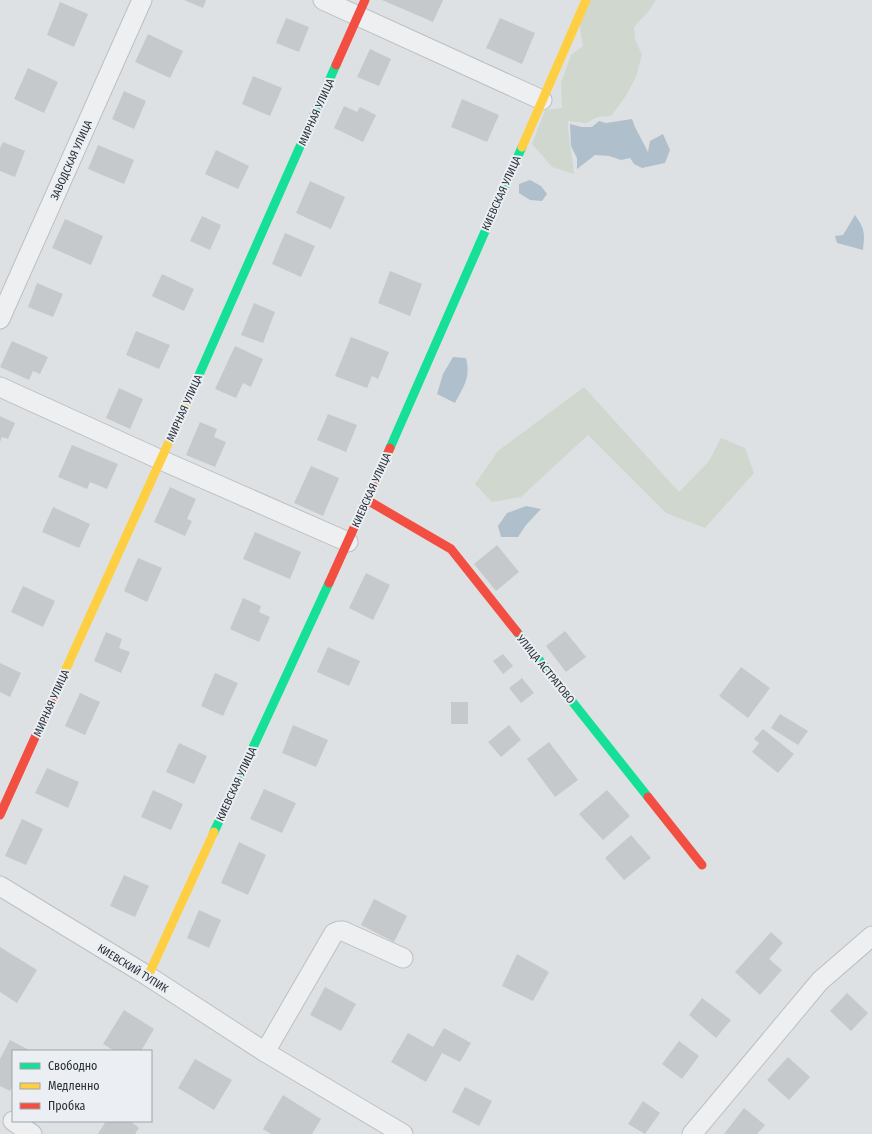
<svg xmlns="http://www.w3.org/2000/svg" width="872" height="1134" font-family="'Fira Sans Condensed',sans-serif">
<style>
.green{fill:#d0d7cf}
.water{fill:#afc0cc}
.building{fill:#c6c9cb}
.lines{fill:none;stroke-linecap:round;stroke-linejoin:round}
.street-casing{stroke:#bcbfc1;stroke-width:21}
.street{stroke:#eeeff0;stroke-width:19}
.fast{stroke:#16e098;stroke-width:9}
.slow{stroke:#ffcf43;stroke-width:9}
.jam{stroke:#f24e42;stroke-width:9}
.labels{text-anchor:middle;stroke-width:4;stroke-linejoin:round;paint-order:stroke}
.street-label{font-size:11px;fill:#283039;stroke:#ebeff3}
</style>
<rect width="100%" height="100%" fill="#dee1e3"/>
<g class="green">
<path d="M582 0H656L648 12 634 27 635 39 642 55 636 77 625 97 611 116 598 117 586 123 568 121C568 139 573 157 574 174L552 167 532 144 545 110 562 108 561 83 571 55 583 46 580 29Z"/>
<path d="M584 387 679 492 709 461 721 438 745 448 754 473 705 528 666 513 588 435 521 497 492 502 475 484 498 451Z"/>
</g>
<g class="water">
<path d="M632 119 635 127 648 152 650 141 663 134 670 150 665 163 642 168 634 164 630 158 621 160 609 156 595 155 577 169V158L571 146 570 124 582 127H592L599 121 606 123Z"/>
<path d="M530 180 541 186 547 194 542 201 530 200 519 193V184Z"/>
<path d="M855 215C865 229 865 233 863 250L837 243 835 236 843 235Z"/>
<path d="M453 357 466 358C471 377 464 386 455 403L437 394 443 374Z"/>
<path d="M526 506 541 509 526 525 518 537H501L498 526 507 513Z"/>
</g>
<g class="building">
<path d="M184 0H206L203 8Z"/>
<path d="M382 0H443L433 22Z"/>
<path d="M60 2 88 14 74 47 47 35Z"/>
<path d="M286 18 309 27 299 52 276 43Z"/>
<path d="M500 18 535 33 522 64 486 48Z"/>
<path d="M148 34 183 51 170 78 135 62Z"/>
<path d="M370 49 391 59 379 86 357 77Z"/>
<path d="M28 68 58 82 44 113 14 99Z"/>
<path d="M253 76 282 88 270 116 242 104Z"/>
<path d="M124 91 146 101 134 129 112 119Z"/>
<path d="M462 99 499 115 487 142 451 127Z"/>
<path d="M344 106 357 112 360 107 376 115 363 142 334 128Z"/>
<path d="M3 142 25 151 15 177 0 171V148Z"/>
<path d="M98 145 134 160 124 184 88 169Z"/>
<path d="M216 150 249 166 238 189 205 174Z"/>
<path d="M310 181 345 197 331 229 296 213Z"/>
<path d="M202 216 221 225 210 250 190 241Z"/>
<path d="M65 219 103 236 91 265 52 248Z"/>
<path d="M285 233 315 246 301 277 272 264Z"/>
<path d="M390 271 422 284 410 316 378 303Z"/>
<path d="M162 274 194 289 184 311 152 296Z"/>
<path d="M37 283 63 294 53 317 28 307Z"/>
<path d="M254 303 275 312 263 343 241 335Z"/>
<path d="M136 331 170 345 159 369 126 355Z"/>
<path d="M351 337 389 352 378 379 372 376 367 388 335 376Z"/>
<path d="M12 341 48 357 40 374 33 371 29 380 0 367Z"/>
<path d="M235 346 263 359 251 387 243 383 236 398 215 389Z"/>
<path d="M119 388 143 399 130 429 106 418Z"/>
<path d="M328 414 357 425 346 452 317 440Z"/>
<path d="M0 416 15 423 8 439 2 437 0 442Z"/>
<path d="M200 422 217 429 214 437 226 442 215 467 186 455Z"/>
<path d="M72 445 118 464 107 489 90 482 87 489 58 477Z"/>
<path d="M311 466 339 478 323 516 294 503Z"/>
<path d="M170 487 196 499 187 519 192 521 185 536 154 522Z"/>
<path d="M53 507 90 524 79 548 42 532Z"/>
<path d="M255 532 301 552 290 579 243 559Z"/>
<path d="M497 545 519 572 496 591 474 564Z"/>
<path d="M138 558 162 568 147 602 124 591Z"/>
<path d="M366 573 390 585 373 620 349 608Z"/>
<path d="M23 586 55 601 43 627 11 612Z"/>
<path d="M243 598 261 606 259 612 270 617 259 642 230 629Z"/>
<path d="M565 631 586 657 566 672 546 646Z"/>
<path d="M106 632 122 639 119 648 130 652 121 673 94 661Z"/>
<path d="M328 647 360 661 349 686 317 672Z"/>
<path d="M503 654 513 666 503 674 493 661Z"/>
<path d="M0 663 21 673 10 697 0 692Z"/>
<path d="M741 667 770 688 748 718 719 696Z"/>
<path d="M215 673 238 683 223 716 201 706Z"/>
<path d="M522 678 534 693 521 703 509 688Z"/>
<path d="M80 693 100 702 85 735 65 726Z"/>
<rect x="451" y="702" width="17" height="22"/>
<path d="M780 714 808 731 798 745 771 728Z"/>
<path d="M293 725 328 740 316 767 282 753Z"/>
<path d="M509 725 521 740 501 757 488 742Z"/>
<path d="M763 729 794 754 778 773 752 752 759 743 754 739Z"/>
<path d="M549 742 578 780 555 797 527 759Z"/>
<path d="M179 743 207 756 194 784 166 772Z"/>
<path d="M47 768 79 782 68 808 35 793Z"/>
<path d="M264 789 296 803 282 833 250 819Z"/>
<path d="M153 790 183 804 171 830 141 817Z"/>
<path d="M607 790 630 816 603 840 579 814Z"/>
<path d="M22 819 43 829 26 865 5 856Z"/>
<path d="M631 835 651 858 624 880 605 858Z"/>
<path d="M239 842 266 855 248 895 221 883Z"/>
<path d="M124 875 149 886 135 917 110 906Z"/>
<path d="M374 899 407 916 394 942 361 925Z"/>
<path d="M199 910 221 920 209 948 187 938Z"/>
<path d="M771 932 783 943 769 959 782 970 760 995 735 972Z"/>
<path d="M0 947 37 970 17 1003 0 992Z"/>
<path d="M517 954 549 972 533 1001 502 986Z"/>
<path d="M325 987 356 1004 341 1031 310 1015Z"/>
<path d="M847 993 868 1013 851 1031 830 1011Z"/>
<path d="M702 998 731 1020 716 1038 689 1015Z"/>
<path d="M124 1010 154 1029 141 1051H115L103 1044Z"/>
<path d="M444 1028 471 1043 460 1062 442 1053 426 1082 391 1062 408 1033 433 1047Z"/>
<path d="M10 1040 31 1051H13V1086L10 1091 0 1086V1059Z"/>
<path d="M679 1041 699 1056 682 1079 662 1064Z"/>
<path d="M788 1057 810 1077 789 1100 767 1080Z"/>
<path d="M195 1059 232 1080 214 1110 178 1088Z"/>
<path d="M465 1087 492 1101 479 1126 452 1112Z"/>
<path d="M283 1095 321 1119 312 1134H271L263 1129Z"/>
<path d="M643 1101 660 1113 645 1134 628 1124Z"/>
<path d="M744 1108 765 1125 757 1134H724Z"/>
<path d="M106 1121H130L139 1128 135 1134H98Z"/>
</g>
<g class="lines">
<defs>
<g id="street">
<path d="M323 0 542 100"/>
<path d="M0 319 142 0"/>
<path d="M0 387 161 460 348 542"/>
<path d="M0 886 148 976 265 1052 403 1134"/>
<path d="M265 1052 334 933 339 931H343L403 958"/>
<path d="M13 1121 32 1134"/>
<path d="M692 1134 820 981 872 936"/>
</g>
</defs>
<use href="#street" class="street-casing"/>
<use href="#street" class="street"/>
<g class="fast">
<path d="M187 402 336 65"/>
<path d="M390 448 522 147"/>
<path d="M517 632 648 797"/>
<path d="M214 832 329 583"/>
</g>
<g class="slow">
<path d="M522 147 586 0"/>
<path d="M60 682 187 402"/>
<path d="M148 976 214 832"/>
</g>
<g class="jam">
<path d="M336 65 365 0"/>
<path d="M367 500 451 549 517 632"/>
<path d="M329 583 390 448"/>
<path d="M648 797 702 865"/>
<path d="M0 815 60 682"/>
</g>
</g>
<g class="labels">
<g class="street-label">
<text transform="translate(316 112) rotate(-66)" y="4">МИРНАЯ УЛИЦА</text>
<text transform="translate(71 160) rotate(-66)" y="4">ЗАВОДСКАЯ УЛИЦА</text>
<text transform="translate(501 193) rotate(-66)" y="4">КИЕВСКАЯ УЛИЦА</text>
<text transform="translate(184 408) rotate(-66)" y="4">МИРНАЯ УЛИЦА</text>
<text transform="translate(371 490) rotate(-66)" y="4">КИЕВСКАЯ УЛИЦА</text>
<text transform="translate(546 669) rotate(51)" y="4">УЛИЦА АСТРАТОВО</text>
<text transform="translate(51 703) rotate(-66)" y="4">МИРНАЯ УЛИЦА</text>
<text transform="translate(236 784) rotate(-65)" y="4">КИЕВСКАЯ УЛИЦА</text>
<text transform="translate(133 968) rotate(32)" y="4">КИЕВСКИЙ ТУПИК</text>
</g>
</g>
<rect x="12" y="1050" width="140" height="72" fill="#ebeff3" stroke="#9da3a9"/>
<rect x="20" y="1063" width="20" height="6" fill="#16e098" stroke="#9da3a9"/>
<text x="48" y="1070" font-size="12" fill="#283039">Свободно</text>
<rect x="20" y="1083" width="20" height="6" fill="#ffcf43" stroke="#9da3a9"/>
<text x="48" y="1090" font-size="12" fill="#283039">Медленно</text>
<rect x="20" y="1103" width="20" height="6" fill="#f24e42" stroke="#9da3a9"/>
<text x="48" y="1110" font-size="12" fill="#283039">Пробка</text>
</svg>
